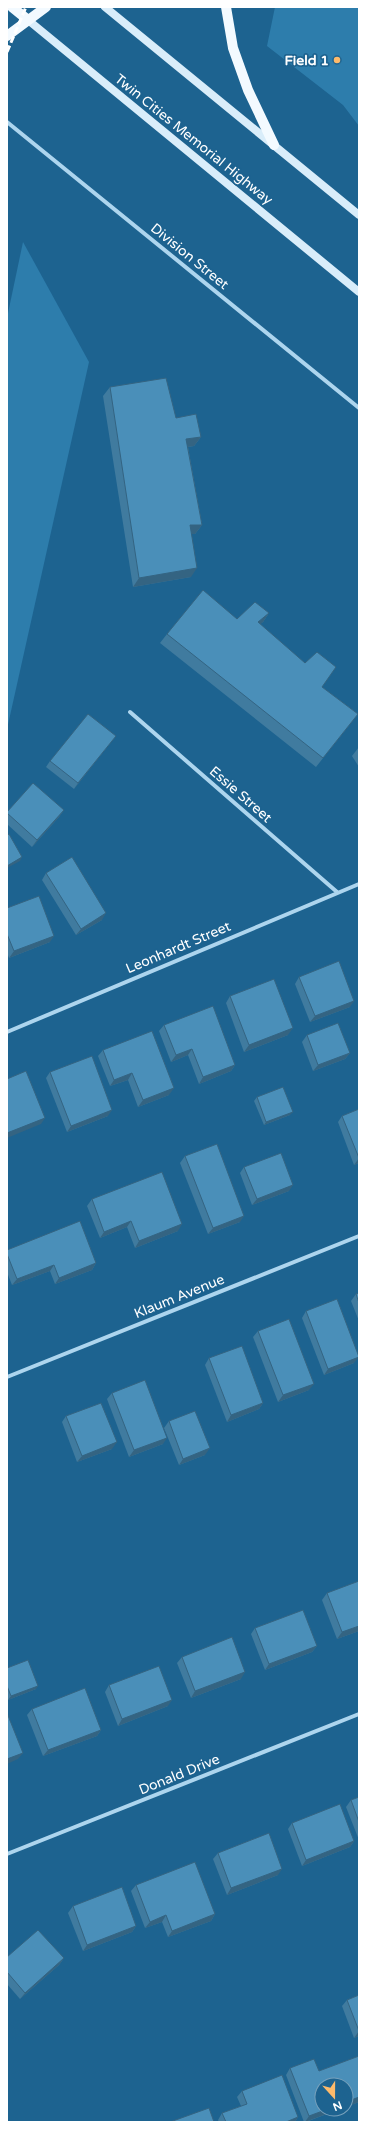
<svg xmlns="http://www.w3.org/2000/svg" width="366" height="2129" font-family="'Varela Round',sans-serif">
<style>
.green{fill:#2d7dac}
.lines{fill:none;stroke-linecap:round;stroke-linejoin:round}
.minor{stroke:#add5ee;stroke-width:4}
.secondary{stroke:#d9edfa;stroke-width:8}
.primary{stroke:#f3faff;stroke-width:10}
.rail{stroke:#fff;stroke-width:3;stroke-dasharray:7 3;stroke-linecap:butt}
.wall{fill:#407b9f}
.shaded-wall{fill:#346482}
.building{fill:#4a8fb9;stroke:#346482}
.poi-dot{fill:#fdba6b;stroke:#1d6390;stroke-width:1.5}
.labels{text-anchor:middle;stroke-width:3.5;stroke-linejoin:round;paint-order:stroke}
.poi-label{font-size:14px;font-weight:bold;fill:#fff;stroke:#1d6390;text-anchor:end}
.street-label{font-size:14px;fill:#fff;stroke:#1d6390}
</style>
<rect width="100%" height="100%" fill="#1d6390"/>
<g class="green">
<path d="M275 7H359V126L343 105 267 46Z"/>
<path d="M23 242 89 362 7 729V318Z"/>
</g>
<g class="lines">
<g class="minor">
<path d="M7 122 359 408"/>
<path d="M130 712 337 892"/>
<path d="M7 1032 359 884"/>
<path d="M7 1377 359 1236"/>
<path d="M7 1854 359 1714"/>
</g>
<g class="secondary">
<path d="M105 7 359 215"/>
<path d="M28 20 359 292"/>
</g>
<g class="primary">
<path d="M12 7 28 20"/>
<path d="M226 7 233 48 248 90 274 145"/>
<path d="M7 36 46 7"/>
</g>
<path class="rail" d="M7 52 26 7"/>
</g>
<g class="wall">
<path d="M110 387 176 418 201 437 194 446 188 447 202 525 195 534H191V577L133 587 103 396Z"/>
<path d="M269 613 263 622 260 624 322 687 358 714 316 767 160 643 167 634Z"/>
<path d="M111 742 74 789 46 767 50 761Z"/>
<path d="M359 747V767L352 756Z"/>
<path d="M64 810 59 817 32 847 7 824V812Z"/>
<path d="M46 873 102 920 76 935 42 880Z"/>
<path d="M7 908 50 942 9 958 7 952Z"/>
<path d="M299 977 350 1007 310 1022 295 984Z"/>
<path d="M230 996 288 1035 244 1052 226 1003Z"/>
<path d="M164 1025 235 1065 231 1071 199 1084 188 1055 171 1062 159 1031Z"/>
<path d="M307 1035 350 1053 345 1059 313 1071 302 1042Z"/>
<path d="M103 1050 169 1095 138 1107 128 1080 110 1086 98 1056Z"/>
<path d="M50 1072 108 1116 67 1132 46 1078Z"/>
<path d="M257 1097 290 1115 264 1125 254 1101Z"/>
<path d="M359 1109V1163L354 1165 338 1122 342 1116Z"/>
<path d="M185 1156 240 1222 208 1234 180 1163Z"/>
<path d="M244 1167 289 1191 252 1205 240 1173Z"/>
<path d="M92 1199 178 1231 135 1248 127 1227 100 1238 87 1206Z"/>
<path d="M7 1250 96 1263 92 1270 55 1284 50 1271 12 1285 7 1272Z"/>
<path d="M359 1293V1321L351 1301 356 1294Z"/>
<path d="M306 1311 354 1363 324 1375 302 1318Z"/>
<path d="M258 1331 309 1390 278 1402 253 1337Z"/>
<path d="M209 1358 263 1403 259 1409 227 1422 205 1365Z"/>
<path d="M112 1393 163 1444 129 1457 107 1399Z"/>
<path d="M66 1416 112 1449 77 1462 62 1422Z"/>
<path d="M169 1421 205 1455 179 1465 164 1428Z"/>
<path d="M327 1593 359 1631 337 1639 322 1600Z"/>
<path d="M255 1628 317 1646 312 1652 265 1670 251 1634Z"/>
<path d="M182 1657 241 1679 191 1698 177 1663Z"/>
<path d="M7 1668 36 1689 8 1700 7 1696Z"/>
<path d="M109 1685 168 1706 118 1726 105 1692Z"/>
<path d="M32 1709 101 1730 97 1736 43 1756 27 1715Z"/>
<path d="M359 1797V1840L346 1807 351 1800Z"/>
<path d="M292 1823 354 1841 350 1847 302 1866 288 1829Z"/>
<path d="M218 1853 278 1875 227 1895 213 1859Z"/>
<path d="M136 1885 215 1914 211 1921 168 1937 162 1922 145 1928 131 1891Z"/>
<path d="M73 1906 136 1926 132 1932 83 1951 68 1913Z"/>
<path d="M7 1957 64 1958 59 1965 20 1999 7 1984Z"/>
<path d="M359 1995V2036L354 2038 342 2006 347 2000Z"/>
<path d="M359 2056V2102L346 2107V2085L322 2109H340L306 2122H304L286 2075 290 2068 319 2071Z"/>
<path d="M242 2091 298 2117 295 2122H219L218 2120 222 2113 241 2106 237 2097Z"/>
</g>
<g class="shaded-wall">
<path d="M201 437 194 446 180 448 186 439Z"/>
<path d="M190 525H202L195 534H183Z"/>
<path d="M197 568 191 577 133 587 139 578Z"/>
<path d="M269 613 263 622 251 632 258 622Z"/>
<path d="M116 736 111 742 74 789 78 783Z"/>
<path d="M64 810 59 817 32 847 37 840Z"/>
<path d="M22 857 20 861 7 868V866Z"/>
<path d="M106 913 102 920 76 935 81 929Z"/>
<path d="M54 936 50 942 9 958 14 951Z"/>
<path d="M354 1001 350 1007 310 1022 315 1016Z"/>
<path d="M293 1028 288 1035 244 1052 249 1045Z"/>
<path d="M192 1049 188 1055 171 1062 176 1055Z"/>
<path d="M350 1053 345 1059 313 1071 318 1065Z"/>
<path d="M235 1065 231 1071 199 1084 203 1077Z"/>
<path d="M132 1073 128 1080 110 1086 114 1080Z"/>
<path d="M174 1088 169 1095 138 1107 143 1100Z"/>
<path d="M112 1110 108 1116 67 1132 71 1126Z"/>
<path d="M293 1112 290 1115 264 1125 266 1122Z"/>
<path d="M45 1118 41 1124 7 1138V1133Z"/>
<path d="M359 1158V1163L354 1165Z"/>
<path d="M293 1185 289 1191 252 1205 257 1199Z"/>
<path d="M244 1216 240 1222 208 1234 213 1228Z"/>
<path d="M131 1221 127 1227 100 1238 104 1232Z"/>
<path d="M182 1224 178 1231 135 1248 139 1241Z"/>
<path d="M96 1263 92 1270 55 1284 59 1278Z"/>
<path d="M54 1265 50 1271 12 1285 17 1279Z"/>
<path d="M359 1357 354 1363 324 1375 328 1369Z"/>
<path d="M314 1384 309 1390 278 1402 283 1395Z"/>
<path d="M263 1403 259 1409 227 1422 231 1415Z"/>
<path d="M167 1438 163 1444 129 1457 134 1450Z"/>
<path d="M117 1442 112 1449 77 1462 82 1456Z"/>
<path d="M210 1448 205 1455 179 1465 183 1459Z"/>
<path d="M359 1626V1631L337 1639 342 1632Z"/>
<path d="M317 1646 312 1652 265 1670 269 1664Z"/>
<path d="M245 1672 241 1679 191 1698 195 1691Z"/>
<path d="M38 1686 36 1689 8 1700 11 1696Z"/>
<path d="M172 1700 168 1706 118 1726 122 1719Z"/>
<path d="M101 1730 97 1736 43 1756 48 1750Z"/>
<path d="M23 1753 18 1759 7 1764V1759Z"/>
<path d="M354 1841 350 1847 302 1866 306 1860Z"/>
<path d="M282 1869 278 1875 227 1895 231 1888Z"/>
<path d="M215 1914 211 1921 168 1937 172 1931Z"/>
<path d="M166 1915 162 1922 145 1928 150 1922Z"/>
<path d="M136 1926 132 1932 83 1951 87 1945Z"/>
<path d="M64 1958 59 1965 20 1999 25 1993Z"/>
<path d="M359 2031V2036L354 2038Z"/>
<path d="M359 2097V2102L346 2107V2102Z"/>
<path d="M328 2109H340L305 2122 309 2116Z"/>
<path d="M298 2117 295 2122H286Z"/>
</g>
<g class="building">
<path d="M166 378 176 418 196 414 201 437 186 439 202 525H190L197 568 139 578 110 387Z"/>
<path d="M203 590 237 619 255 602 269 613 258 622 305 663 317 652 336 667 322 687 358 714 323 758 167 634Z"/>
<path d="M88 714 116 736 78 783 50 761Z"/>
<path d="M33 783 64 810 37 840 7 813V812Z"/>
<path d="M9 834 22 857 7 866V836Z"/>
<path d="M72 857 106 913 81 929 46 873Z"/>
<path d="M39 896 54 936 14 951 7 934V908Z"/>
<path d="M339 961 354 1001 315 1016 299 977Z"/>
<path d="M274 979 293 1028 249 1045 230 996Z"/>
<path d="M213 1006 235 1065 203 1077 192 1049 176 1055 164 1025Z"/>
<path d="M338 1023 350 1053 318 1065 307 1035Z"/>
<path d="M152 1031 174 1088 143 1100 132 1073 114 1080 103 1050Z"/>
<path d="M92 1056 112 1110 71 1126 50 1072Z"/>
<path d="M26 1071 45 1118 7 1133V1079Z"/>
<path d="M283 1087 293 1112 266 1122 257 1097Z"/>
<path d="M359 1109V1158L342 1116Z"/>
<path d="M217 1144 244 1216 213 1228 185 1156Z"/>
<path d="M281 1153 293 1185 257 1199 244 1167Z"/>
<path d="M162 1172 182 1224 139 1241 131 1221 104 1232 92 1199Z"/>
<path d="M80 1221 96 1263 59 1278 54 1265 17 1279 7 1254V1250Z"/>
<path d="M359 1293V1303L356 1294Z"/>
<path d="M337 1299 359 1357 328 1369 306 1311Z"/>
<path d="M289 1319 314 1384 283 1395 258 1331Z"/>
<path d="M242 1346 263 1403 231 1415 209 1358Z"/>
<path d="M145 1380 167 1438 134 1450 112 1393Z"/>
<path d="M101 1403 117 1442 82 1456 66 1416Z"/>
<path d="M195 1411 210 1448 183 1459 169 1421Z"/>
<path d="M359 1581V1626L342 1632 327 1593Z"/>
<path d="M303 1610 317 1646 269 1664 255 1628Z"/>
<path d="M232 1637 245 1672 195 1691 182 1657Z"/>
<path d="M28 1660 38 1686 11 1696 7 1686V1668Z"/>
<path d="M159 1666 172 1700 122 1719 109 1685Z"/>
<path d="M85 1688 101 1730 48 1750 32 1709Z"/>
<path d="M7 1713 23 1753 7 1759Z"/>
<path d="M359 1797V1822L351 1800Z"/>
<path d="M340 1804 354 1841 306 1860 292 1823Z"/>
<path d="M269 1833 282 1869 231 1888 218 1853Z"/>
<path d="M195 1862 215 1914 172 1931 166 1915 150 1922 136 1885Z"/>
<path d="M122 1887 136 1926 87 1945 73 1906Z"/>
<path d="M38 1930 64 1958 25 1993 7 1972V1957Z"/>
<path d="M359 1995V2031L347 2000Z"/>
<path d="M359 2056V2097L346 2102V2085H322V2109H328L309 2116 290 2068 314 2059 319 2071Z"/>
<path d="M282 2075 298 2117 286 2122H226L222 2113 247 2104 242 2091Z"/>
<path d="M209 2108 214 2122H170Z"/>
</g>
<circle class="poi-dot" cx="337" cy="60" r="4"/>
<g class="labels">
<g class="poi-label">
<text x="329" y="65">Field 1</text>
</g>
<g class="street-label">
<text transform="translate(194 139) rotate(39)" y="5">Twin Cities Memorial Highway</text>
<text transform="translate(190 256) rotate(39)" y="5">Division Street</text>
<text transform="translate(241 794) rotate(41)" y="5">Essie Street</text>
<text transform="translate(178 947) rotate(-23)" y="5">Leonhardt Street</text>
<text transform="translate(179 1296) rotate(-22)" y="5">Klaum Avenue</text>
<text transform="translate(179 1774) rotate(-22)" y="5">Donald Drive</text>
</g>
</g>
<rect width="366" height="2129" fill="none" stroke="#ffffff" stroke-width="16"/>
<g transform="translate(334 2097) rotate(159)"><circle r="19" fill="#1d6390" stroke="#77a1bc"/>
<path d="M0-3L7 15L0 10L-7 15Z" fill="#fdba6b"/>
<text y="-6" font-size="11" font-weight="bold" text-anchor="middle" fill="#ffffff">N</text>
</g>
</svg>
